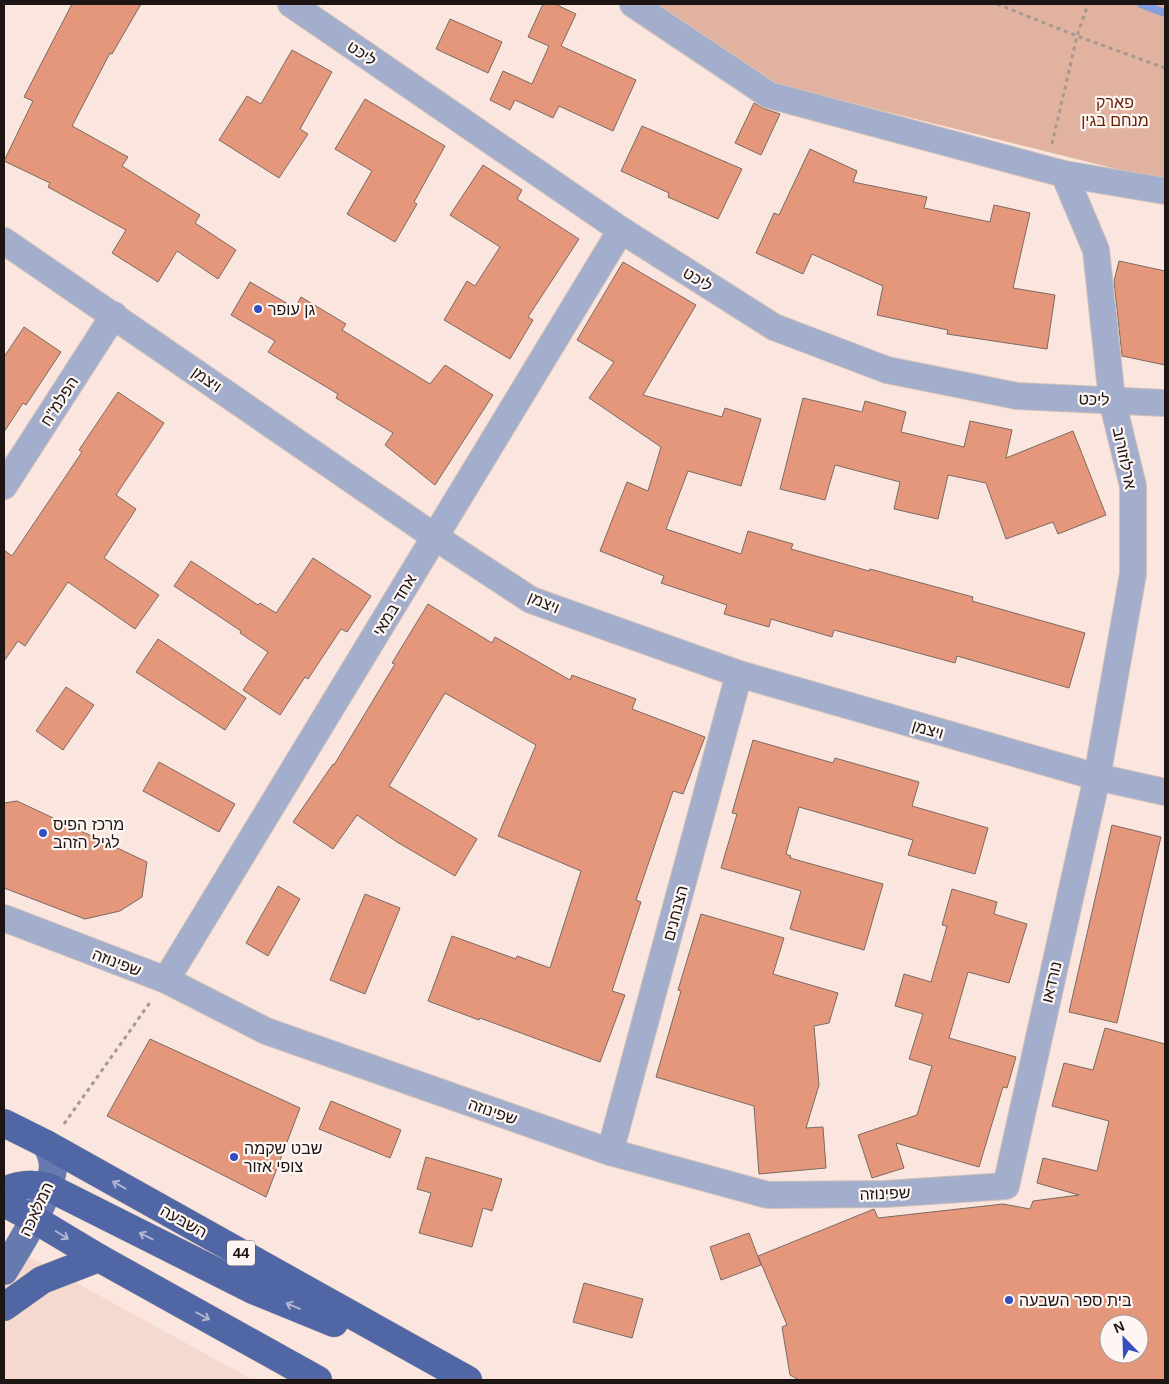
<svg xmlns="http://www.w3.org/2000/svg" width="1169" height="1384" font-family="Arial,'Noto Sans Hebrew',sans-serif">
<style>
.built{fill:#f5d9ce}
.green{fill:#e2b2a1}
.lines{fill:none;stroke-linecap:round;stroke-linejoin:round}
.stream{stroke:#849ddf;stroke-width:8}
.building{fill:#e4977a;stroke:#7b6a63;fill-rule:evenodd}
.minor-casing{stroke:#d2c0b9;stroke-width:28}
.major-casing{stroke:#d2c0b9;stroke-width:29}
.highway-casing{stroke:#d2c0b9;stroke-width:29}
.path{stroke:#a69791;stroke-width:3;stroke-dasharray:4 4;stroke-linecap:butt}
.minor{stroke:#a2aecc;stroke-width:26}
.major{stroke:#667aaf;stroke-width:28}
.highway{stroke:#5166a4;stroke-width:28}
.oneway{stroke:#b0b5cf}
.poi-dot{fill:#324ebf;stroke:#fef6f3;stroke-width:2}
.labels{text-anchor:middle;stroke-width:4.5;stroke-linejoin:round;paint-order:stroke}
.shield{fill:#fef6f3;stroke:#605856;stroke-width:1}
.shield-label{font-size:15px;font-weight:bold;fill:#1c1513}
.street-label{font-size:16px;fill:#1c1513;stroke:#fef6f3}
.park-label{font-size:16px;fill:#631f00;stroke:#fef6f3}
.poi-label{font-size:16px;fill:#1c1513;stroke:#fef6f3;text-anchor:start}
</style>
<rect width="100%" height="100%" fill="#fae6de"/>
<path class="built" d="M4 1243 253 1380H4Z"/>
<path class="green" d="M650 4H1165V181L763 81Z"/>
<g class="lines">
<path class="stream" d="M1141 4 1165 13"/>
</g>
<g class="building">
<path d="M72 4H141L112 54 110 53 72 126 128 157 122 166 200 215 195 223 236 250 218 279 177 251 158 282 112 253 126 230 48 187 50 183 4 161 33 101 24 97Z"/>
<path d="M543 4H555L576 14 561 46 636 80 613 131 559 106 553 118 515 100 510 110 490 100 503 71 532 84 549 46 528 37Z"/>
<path d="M450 19 502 42 488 73 436 49Z"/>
<path d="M292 50 332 72 300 129 308 134 279 178 219 140 247 96 261 104Z"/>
<path d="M365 99 445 146 414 202 417 204 395 242 347 214 372 171 335 149Z"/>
<path d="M754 103 765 109 780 114 761 155 735 143Z"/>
<path d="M642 126 742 169 718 219 668 197 669 193 621 171Z"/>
<path d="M810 149 857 171 853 182 927 197 924 208 990 222 994 205 1030 213 1013 288 1055 295 1047 349 947 334 948 330 877 315 883 286 812 254 803 274 756 253 774 213 779 215Z"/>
<path d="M483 165 522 190 517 199 579 239 528 317 533 320 510 359 444 320 467 281 475 286 500 247 450 215Z"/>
<path d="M1119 261 1165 271V365L1122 356 1114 281Z"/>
<path d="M623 262 696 305 643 395 722 417 725 408 761 419 741 486 688 471 666 529 741 554 748 531 793 544 791 549 869 571 870 569 973 597 972 601 1085 633 1069 688 957 656 955 663 834 630 832 637 771 619 769 627 724 614 727 605 661 583 664 576 600 551 627 482 648 491 661 447 589 398 614 362 577 340Z"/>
<path d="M250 282 295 308 301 297 346 324 342 330 430 384 445 365 493 395 435 485 385 445 393 433 336 398 338 394 268 352 275 341 231 315Z"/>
<path d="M24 327 61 352 26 405 23 403 4 432V357Z"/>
<path d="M118 392 164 423 116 495 136 509 104 558 159 595 135 629 68 582 25 646 18 641 4 661V550L12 556 82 452 79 450Z"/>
<path d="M803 398 862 412 865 401 906 412 901 432 964 447 970 421 1012 430 1006 458 1073 431 1106 515 1058 534 1053 522 1006 539 986 483 948 475 938 519 894 509 900 482 835 465 825 500 780 489Z"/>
<path d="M313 558 371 596 347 632 341 629 308 679 305 677 280 715 243 690 268 652 240 633 241 631 174 586 191 561 258 605 260 603 276 613Z"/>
<path d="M428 604 492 643 495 637 570 680 572 675 636 699 632 709 705 737 683 794 673 791 636 900 641 902 612 991 625 995 600 1062 480 1018 479 1020 428 1001 452 936 516 959 517 956 550 968 581 871 498 836 536 745 445 693 389 786 477 839 455 876 397 842 357 815 333 849 293 822 333 764 334 765 395 664 392 663Z"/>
<path d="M158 639 246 698 225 730 136 672Z"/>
<path d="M66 687 94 705 63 750 36 731Z"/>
<path d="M753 740 833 763 835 758 919 782 912 806 988 828 975 874 908 855 913 840 799 807 786 854 791 856 790 858 883 884 864 950 790 929 801 891 721 868 737 814 732 813Z"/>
<path d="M159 762 235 804 219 832 143 791Z"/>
<path d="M17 801 147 862 142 897 120 911 85 919 4 888V803Z"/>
<path d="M1112 825 1161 837 1117 1023 1069 1012Z"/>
<path d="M278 886 300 899 268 956 246 943Z"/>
<path d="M952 889 997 902 994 914 1027 924 1009 983 968 972 949 1038 1016 1057 1007 1088 1003 1087 979 1167 896 1143 904 1168 872 1178 858 1135 917 1115 932 1066 909 1059 923 1014 895 1006 904 974 931 982 947 926 942 925Z"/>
<path d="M365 894 400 908 365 994 330 980Z"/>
<path d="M701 914 784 938 773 974 838 993 829 1023 814 1026 819 1085 806 1128 823 1127 826 1168 759 1174 754 1106 656 1077 681 991 678 990Z"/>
<path d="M1105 1028 1165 1044V1380H799L790 1375 782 1327 787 1325 758 1256 874 1209 878 1218 1003 1204 1030 1209 1033 1201 1079 1195 1037 1183 1043 1158 1097 1171 1109 1121 1052 1106 1064 1063 1093 1070ZM1109 1324H1139V1354H1109Z"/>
<path d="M150 1039 300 1108 266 1197 107 1116Z"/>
<path d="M331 1101 401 1130 390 1158 319 1129Z"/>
<path d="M426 1157 502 1179 492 1211 483 1208 472 1247 419 1233 431 1193 417 1189Z"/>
<path d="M749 1233 761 1265 721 1280 710 1247Z"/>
<path d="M584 1283 643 1299 632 1338 573 1322Z"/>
</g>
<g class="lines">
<defs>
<g id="minor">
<path d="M291 4 621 230 774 327 887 370 1017 396 1165 403"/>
<path d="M633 4 769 95 1064 174 1165 191"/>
<path d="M4 241 435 537 531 600 739 674 1097 777 1165 792"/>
<path d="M4 486 114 315"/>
<path d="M4 918 166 980 266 1031 610 1152 768 1195 885 1194 1006 1186 1097 777 1133 574V486L1112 400 1096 250 1064 174"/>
<path d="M166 980 621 230"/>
<path d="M610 1152 739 674"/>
</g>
<path id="major" d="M4 1271C19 1246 52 1195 53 1166 53 1158 50 1151 46 1144"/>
<g id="highway">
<path d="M4 1123 46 1144 468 1380"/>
<path d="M4 1191C18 1184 32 1183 48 1187L253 1290 334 1323"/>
<path d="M4 1203 34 1219 99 1258 318 1380"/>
<path d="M4 1307 42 1280 99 1258"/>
</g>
</defs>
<use href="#minor" class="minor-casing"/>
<use href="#major" class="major-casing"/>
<use href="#highway" class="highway-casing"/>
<g class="path">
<path d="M997 4 1077 36 1165 68"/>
<path d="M1052 144 1077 36 1088 4"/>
<path d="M64 1124 151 1001"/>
</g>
<use href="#minor" class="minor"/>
<use href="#major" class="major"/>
<use href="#highway" class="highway"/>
</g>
<defs><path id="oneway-shaft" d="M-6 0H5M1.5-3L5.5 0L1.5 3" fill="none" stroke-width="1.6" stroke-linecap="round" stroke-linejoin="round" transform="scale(1.25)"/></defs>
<g class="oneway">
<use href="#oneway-shaft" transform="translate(119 1185) rotate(-151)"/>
<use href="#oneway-shaft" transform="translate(62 1235) rotate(32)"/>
<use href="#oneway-shaft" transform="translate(146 1236) rotate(-153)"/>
<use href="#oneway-shaft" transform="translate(293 1306) rotate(-158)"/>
<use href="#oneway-shaft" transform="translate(203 1316) rotate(29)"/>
</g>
<g class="poi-dot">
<circle cx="258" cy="309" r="5"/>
<circle cx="43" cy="833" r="5"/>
<circle cx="234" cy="1157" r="5"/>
<circle cx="1009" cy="1300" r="5"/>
</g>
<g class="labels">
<rect class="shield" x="227" y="1240.5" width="28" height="25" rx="4"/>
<g class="shield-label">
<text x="241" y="1258">44</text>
</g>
<g class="street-label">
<text transform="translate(362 53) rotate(34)" y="6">ליכט</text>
<text transform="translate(698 279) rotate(32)" y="6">ליכט</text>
<text transform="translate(207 379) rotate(35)" y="6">ויצמן</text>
<text transform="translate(1094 399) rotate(3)" y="6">ליכט</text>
<text transform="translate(59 401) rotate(-57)" y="6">הפלמ"ח</text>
<text transform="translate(1125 458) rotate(78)" y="6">ארלוזורוב</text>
<text transform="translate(544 602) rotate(23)" y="6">ויצמן</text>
<text transform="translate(394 605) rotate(-59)" y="6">אחד במאי</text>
<text transform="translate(928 729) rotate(16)" y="6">ויצמן</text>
<text transform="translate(675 913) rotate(-75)" y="6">הצנחנים</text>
<text transform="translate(117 962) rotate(21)" y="6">שפינוזה</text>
<text transform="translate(1051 982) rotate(-77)" y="6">נורדאו</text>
<text transform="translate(493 1111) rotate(19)" y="6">שפינוזה</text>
<text transform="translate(885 1193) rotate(-2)" y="6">שפינוזה</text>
<text transform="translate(36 1209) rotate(-65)" y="6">המלאכה</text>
<text transform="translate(184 1221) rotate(29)" y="6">השבעה</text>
</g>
<g class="park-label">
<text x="1115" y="108">פארק<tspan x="1115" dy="18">מנחם בגין</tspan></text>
</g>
<g class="poi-label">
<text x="268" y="315">גן עופר</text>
<text x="53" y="830">מרכז הפיס<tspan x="53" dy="18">לגיל הזהב</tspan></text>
<text x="244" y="1154">שבט שקמה<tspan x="244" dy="18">צופי אזור</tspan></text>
<text x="1019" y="1306">בית ספר השבעה</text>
</g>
</g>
<rect width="1169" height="1384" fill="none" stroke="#1c1513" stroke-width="10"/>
<g transform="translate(1124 1339) rotate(337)"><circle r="24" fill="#fef6f3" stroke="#a49c99"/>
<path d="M0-4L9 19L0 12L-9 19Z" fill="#324ebf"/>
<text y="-8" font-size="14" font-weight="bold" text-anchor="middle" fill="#1c1513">N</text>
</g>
</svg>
